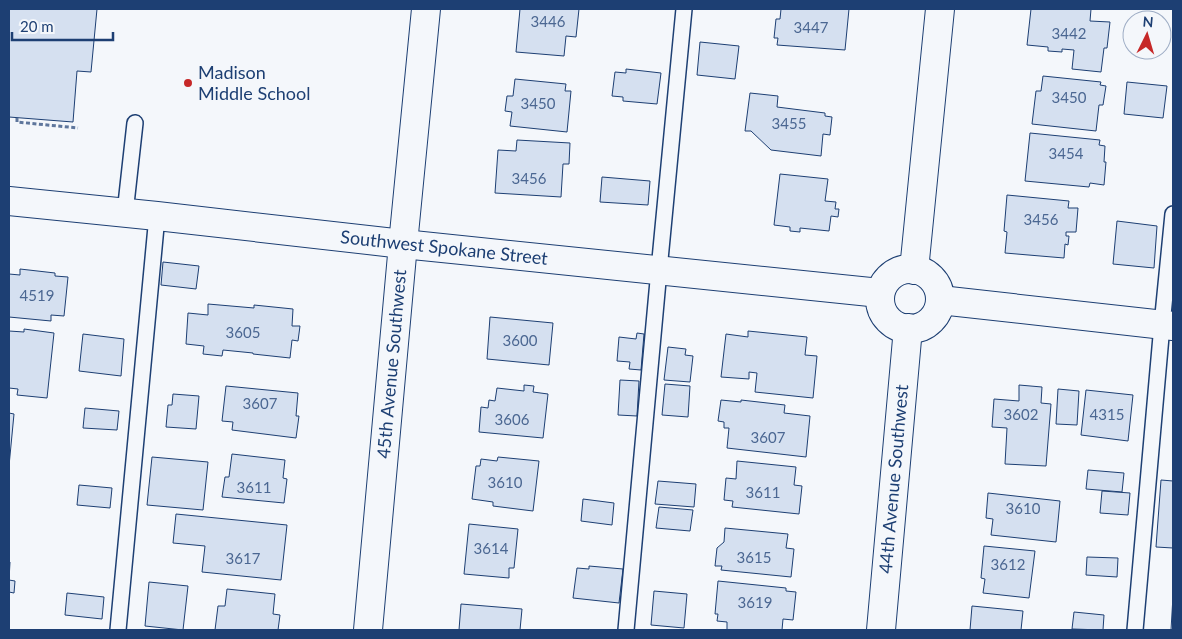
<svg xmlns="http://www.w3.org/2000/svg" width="1182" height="639" font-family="Lato,sans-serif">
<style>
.building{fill:#d5e0f0;stroke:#1d3f73}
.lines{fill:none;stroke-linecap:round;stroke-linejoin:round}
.service-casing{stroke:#1d3f73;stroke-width:18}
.minor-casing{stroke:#1d3f73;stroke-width:30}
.path{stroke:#5e769c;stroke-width:3;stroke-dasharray:4 2.5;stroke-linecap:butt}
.service{stroke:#f4f7fb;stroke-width:15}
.minor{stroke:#f4f7fb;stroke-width:28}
.poi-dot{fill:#c62828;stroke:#f4f7fb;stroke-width:2}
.labels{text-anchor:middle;stroke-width:4;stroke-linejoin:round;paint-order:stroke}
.number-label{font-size:15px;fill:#4b6792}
.poi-label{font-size:18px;fill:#1d3f73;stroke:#f4f7fb;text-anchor:start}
.street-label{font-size:18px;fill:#1d3f73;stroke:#f4f7fb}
</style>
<rect width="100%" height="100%" fill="#f4f7fb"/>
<g class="building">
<path d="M9 9H97L91 72 77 71 73 122 9 117Z"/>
<path d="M520 9H579L576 37 566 36 564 56 516 52Z"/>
<path d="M781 9H849L845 50 777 45 778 38H774L776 19H780Z"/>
<path d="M1031 9H1091L1090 21 1110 22 1107 48H1104L1101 72 1072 69 1074 50 1062 49V52L1048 51V47L1027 45Z"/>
<path d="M700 42 739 46 735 79 697 75Z"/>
<path d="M626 69 661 73 657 104 623 101V97L612 96 615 72 626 73Z"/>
<path d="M1043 76 1101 82 1100 85 1106 86 1103 105H1099L1096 131 1032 124 1036 91H1041Z"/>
<path d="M515 79 566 84 565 91H571L567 132 510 126 512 112 505 111 507 96H513Z"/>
<path d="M1127 82 1167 86 1163 118 1124 114Z"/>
<path d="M750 93 778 96 777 107 825 113V116L832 117 830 135 823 134 821 156 771 150 751 131H745Z"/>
<path d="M1030 133 1100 140 1099 145 1105 146 1104 162H1106L1104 185 1090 183 1089 187 1025 181Z"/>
<path d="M517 140 570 143 569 164H563L561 197 495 193 498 150 516 151Z"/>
<path d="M780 174 828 179 825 201 836 202 835 209H839L838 217 831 216 829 231 800 228V232L790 231V227L774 225Z"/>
<path d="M602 177 650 181 648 205 600 202Z"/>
<path d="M1007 195 1069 201 1068 208H1078L1076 232H1066V236H1069L1068 245 1065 244 1064 258 1005 253 1007 232 1004 231Z"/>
<path d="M1117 221 1157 226 1154 268 1113 264Z"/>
<path d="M163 262 199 266 196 289 161 285Z"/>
<path d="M20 269 55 273V276L68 277 64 316 51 315V321L9 317V274L20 275Z"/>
<path d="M208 304 254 308V305L293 309 292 326H300L298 341 292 340 290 358 253 354V353L223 350 222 356 203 354 204 346 186 344 188 313 208 315Z"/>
<path d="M490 317 553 323 549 365 487 359Z"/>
<path d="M24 329 54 333 47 398 17 395 18 389 9 388V331L24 332Z"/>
<path d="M748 331 807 337 805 355 817 356 813 398 755 392 757 373 749 372V379L721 377 726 334 748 337Z"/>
<path d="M637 333 644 334 641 370 629 369 630 362 617 361 619 337 636 339Z"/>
<path d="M83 334 124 339 121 376 79 371Z"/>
<path d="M668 347 686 349 685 355 693 356 690 382 664 380Z"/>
<path d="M620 380 639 381 637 416 618 415Z"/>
<path d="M665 384 690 386 688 417 662 415Z"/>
<path d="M524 385 534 386 533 392 548 394 543 438 479 432 481 407 488 408 489 400 495 401 497 388 524 391Z"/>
<path d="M1019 385 1042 387 1041 403 1051 404 1046 466 1005 464 1007 428 992 427 994 399 1019 401Z"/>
<path d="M226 386 298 393 296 416H299L296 438 232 430 233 422 222 421Z"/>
<path d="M1058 389 1079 391 1077 425 1056 424Z"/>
<path d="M1086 390 1133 395 1128 441 1081 435Z"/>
<path d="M173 394 199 396 196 429 166 427 168 405H172Z"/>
<path d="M721 400 741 402V400L785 405 784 413 810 416 806 457 727 448 729 428H724V422L718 421Z"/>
<path d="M85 408 119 411 117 430 83 428Z"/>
<path d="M9 413 14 414 9 466Z"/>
<path d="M232 454 285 460 283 478 287 479 284 503 222 497 225 477H229Z"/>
<path d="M152 457 208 462 203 510 147 505Z"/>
<path d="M498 457 539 461 533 511 493 506V502L472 499 476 466H480L481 459 497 461Z"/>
<path d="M737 461 796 467 794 485 802 486 799 514 732 507 733 501 724 500 726 478 736 479Z"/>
<path d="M1088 470 1124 473 1122 492 1086 489Z"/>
<path d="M1161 480 1173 481V548L1156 547Z"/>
<path d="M658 481 696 484 694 507 655 504Z"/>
<path d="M79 485 112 488 110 508 77 505Z"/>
<path d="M1102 491 1130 493 1128 515 1100 513Z"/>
<path d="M988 493 1060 501 1056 542 991 535 993 519 986 518Z"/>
<path d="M583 499 614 503 612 525 581 521Z"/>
<path d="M659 507 693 510 690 531 656 528Z"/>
<path d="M176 514 287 525 281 580 202 572 205 546 173 543Z"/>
<path d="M469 524 518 529 514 568H509V578L464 574Z"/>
<path d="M725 528 788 534 786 548 794 549 791 577 721 570 722 566H715L717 548 724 542Z"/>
<path d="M984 546 1035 551 1029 598 983 593 985 579 981 578Z"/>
<path d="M1087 557 1118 558 1117 577 1086 575Z"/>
<path d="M9 562H10L9 580 15 581 14 593 9 592Z"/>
<path d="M589 566 623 569 619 603 573 598 577 568 589 569Z"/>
<path d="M718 581 786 588V591L796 592 793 620 783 619 782 630H727V622L717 621 718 614H715Z"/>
<path d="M149 582 188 586 183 630 145 626Z"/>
<path d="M227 589 275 594 273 614 280 615 278 630H215L218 606H225Z"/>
<path d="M654 591 687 594 684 628 651 625Z"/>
<path d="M67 593 104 597 102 619 65 615Z"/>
<path d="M1173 596V630H1171Z"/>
<path d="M461 604 522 609 520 630H459Z"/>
<path d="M972 606 1023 611 1021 630H970Z"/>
<path d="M1074 612 1104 615 1103 630 1072 629Z"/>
</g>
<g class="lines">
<defs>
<g id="service">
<path d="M125 213 135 123"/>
<path d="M118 630 157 216"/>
<path d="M626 630 659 270 684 9"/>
<path d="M1135 630 1162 325 1173 214"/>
</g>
<g id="minor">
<path d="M9 201 157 216 403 244 880 293"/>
<circle cx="910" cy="299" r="30"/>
<path d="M914 270 940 9"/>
<path d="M940 300 1173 326"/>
<path d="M368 630 403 244 426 9"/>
<path d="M881 630 908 328"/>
</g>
</defs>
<use href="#service" class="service-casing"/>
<use href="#minor" class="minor-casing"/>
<path class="path" d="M17 118V122L78 128"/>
<use href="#service" class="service"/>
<use href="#minor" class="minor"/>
</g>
<circle class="poi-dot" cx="188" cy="83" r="5"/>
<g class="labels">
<g class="number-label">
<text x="548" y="27">3446</text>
<text x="811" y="33">3447</text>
<text x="1069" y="39">3442</text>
<text x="1069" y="103">3450</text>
<text x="538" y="109">3450</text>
<text x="789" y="129">3455</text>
<text x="1066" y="159">3454</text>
<text x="529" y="184">3456</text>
<text x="1041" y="225">3456</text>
<text x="37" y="301">4519</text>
<text x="243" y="338">3605</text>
<text x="520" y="346">3600</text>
<text x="260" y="409">3607</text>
<text x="1021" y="420">3602</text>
<text x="1107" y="420">4315</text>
<text x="512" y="425">3606</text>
<text x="768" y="443">3607</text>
<text x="505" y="488">3610</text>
<text x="254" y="493">3611</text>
<text x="763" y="498">3611</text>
<text x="1023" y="514">3610</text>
<text x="491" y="554">3614</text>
<text x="754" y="563">3615</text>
<text x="243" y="564">3617</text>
<text x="1008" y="570">3612</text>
<text x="755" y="608">3619</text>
</g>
<g class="poi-label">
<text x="198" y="79">Madison<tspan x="198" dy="21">Middle School</tspan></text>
</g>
<g class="street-label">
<text transform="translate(444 248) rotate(6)" y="6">Southwest Spokane Street</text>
<text transform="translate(392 364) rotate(-85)" y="6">45th Avenue Southwest</text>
<text transform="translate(894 479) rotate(-85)" y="6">44th Avenue Southwest</text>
</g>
</g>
<rect width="1182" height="639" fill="none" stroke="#1d3f73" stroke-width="20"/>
<g transform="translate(1147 35) rotate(5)"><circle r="24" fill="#f4f7fb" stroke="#9eadc5"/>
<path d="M0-4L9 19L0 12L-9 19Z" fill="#c62828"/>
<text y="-8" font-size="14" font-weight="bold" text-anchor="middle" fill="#1d3f73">N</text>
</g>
<path d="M12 32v8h101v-8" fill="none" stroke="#1d3f73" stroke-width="2.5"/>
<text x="20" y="32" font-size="15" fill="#1d3f73" stroke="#f4f7fb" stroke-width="4" paint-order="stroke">20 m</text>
</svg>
